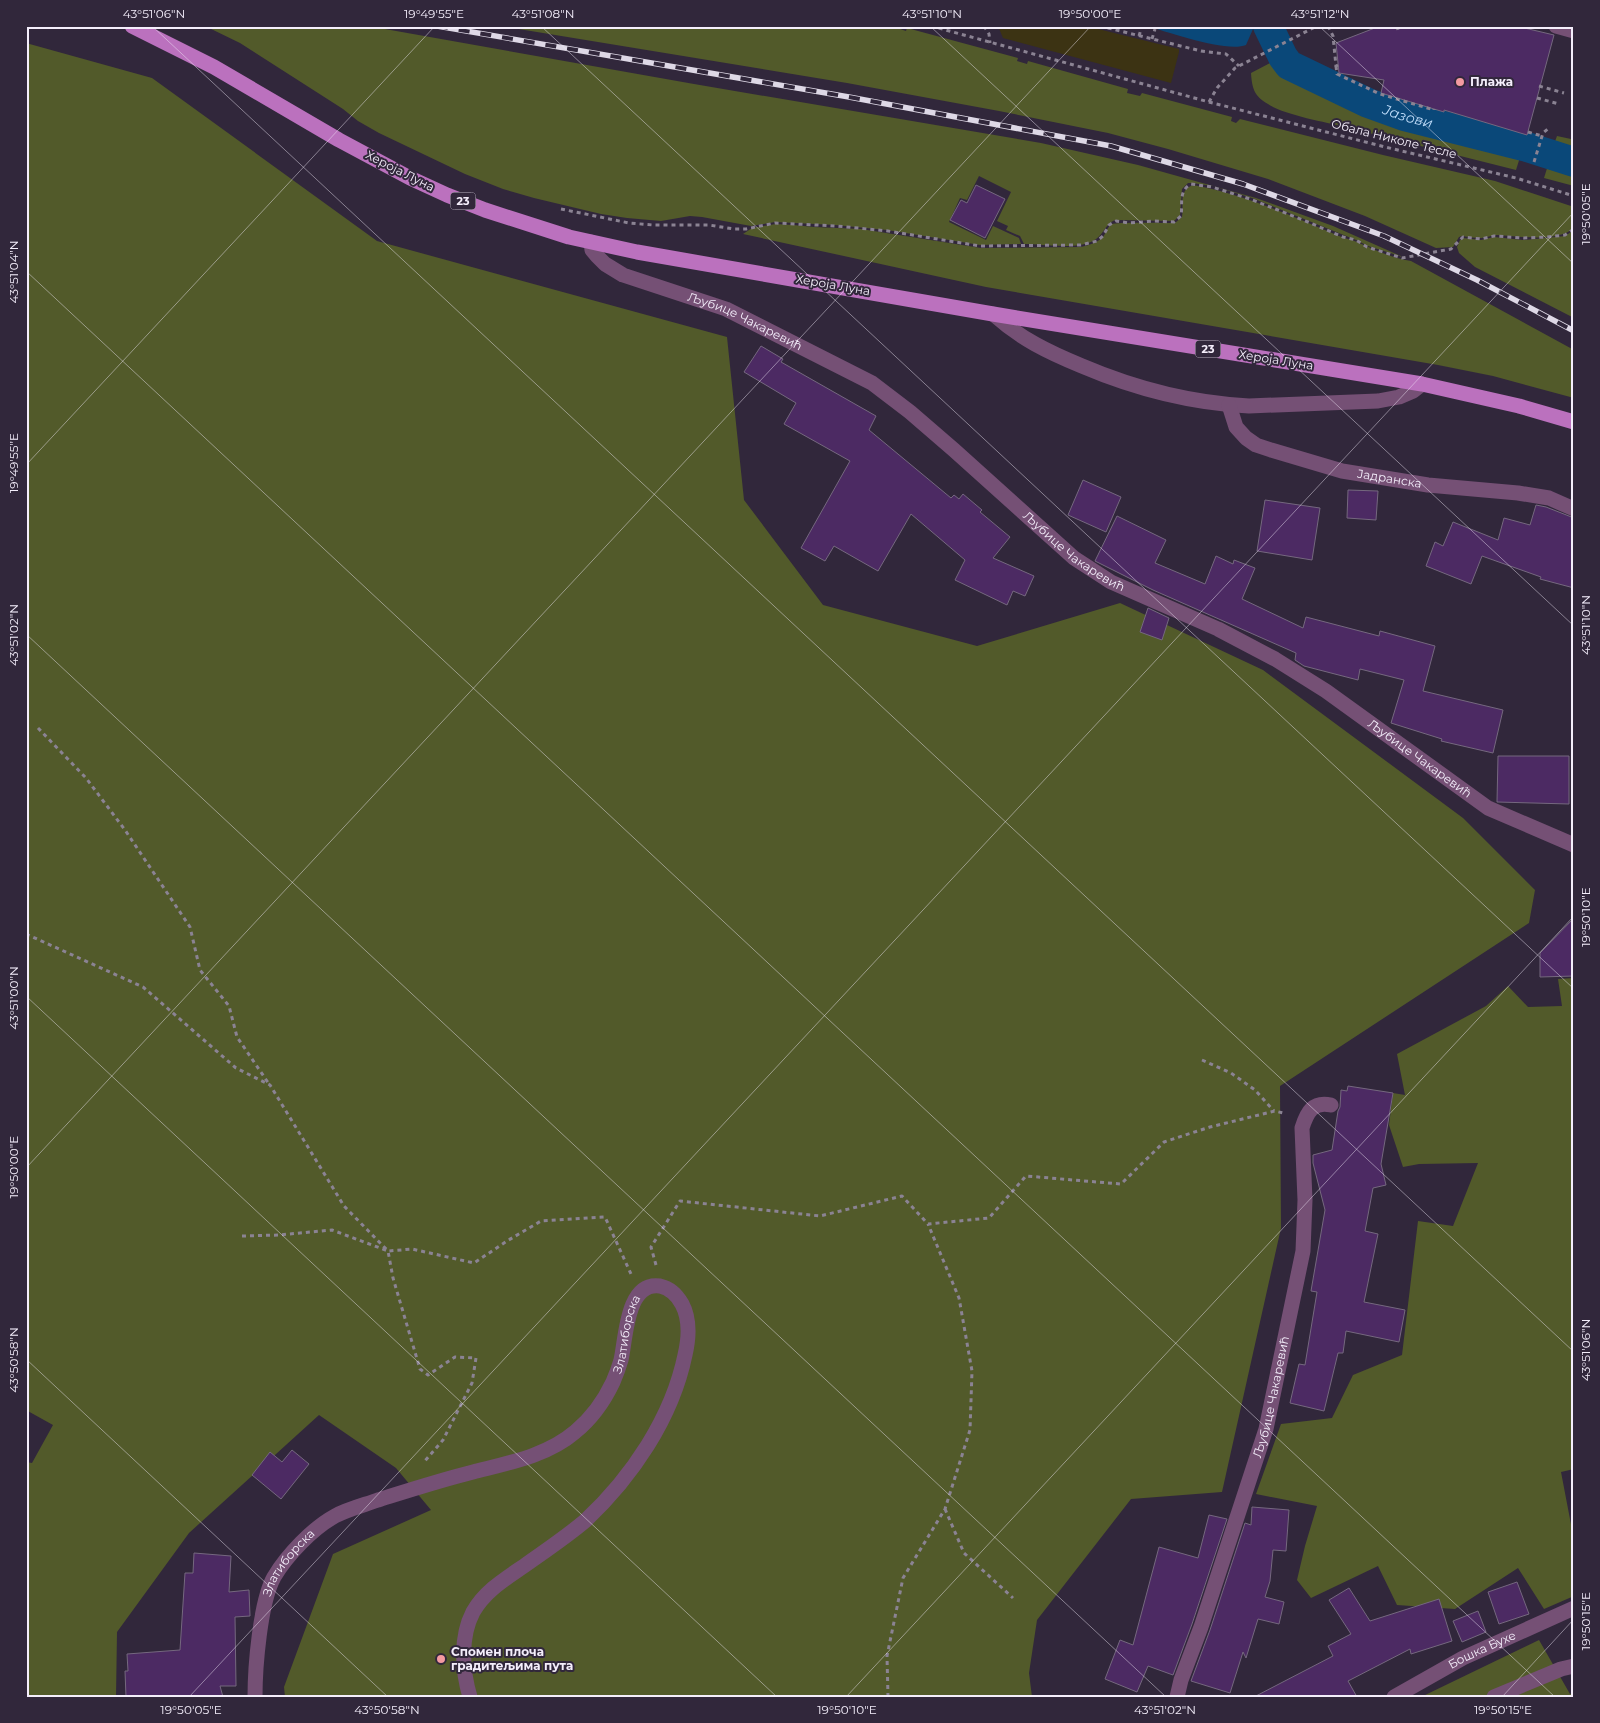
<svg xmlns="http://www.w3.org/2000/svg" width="1600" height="1723" font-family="Montserrat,sans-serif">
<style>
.green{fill:#525a2a}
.sand{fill:#3c3313}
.water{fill:#0a4879}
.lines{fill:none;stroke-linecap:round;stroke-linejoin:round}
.canal{stroke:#0a4879;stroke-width:30}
.building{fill:#4c2a63;stroke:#75687f}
.path{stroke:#8b8393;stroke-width:3;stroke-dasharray:4 4;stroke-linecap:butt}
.minor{stroke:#755075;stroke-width:15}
.major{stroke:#bb71be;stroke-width:15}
.rail-casing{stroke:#ded8e6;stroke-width:5.5}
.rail{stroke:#31273b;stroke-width:4;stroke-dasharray:11;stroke-linecap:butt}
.ticks{fill:none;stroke:#f4eefb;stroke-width:1;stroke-opacity:0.45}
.poi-dot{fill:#f49aa1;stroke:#31273b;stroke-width:2}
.labels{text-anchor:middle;stroke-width:4;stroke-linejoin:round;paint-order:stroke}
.shield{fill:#31273b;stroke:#bab2c1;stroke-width:1}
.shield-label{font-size:11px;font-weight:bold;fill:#f4eefb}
.poi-label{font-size:12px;font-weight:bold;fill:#f4eefb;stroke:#31273b;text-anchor:start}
.street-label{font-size:12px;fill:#f4eefb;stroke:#31273b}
.water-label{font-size:14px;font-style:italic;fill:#bcdaf8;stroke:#31273b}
.neatline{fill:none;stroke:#f4eefb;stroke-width:2}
.ticks-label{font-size:12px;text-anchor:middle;fill:#f4eefb}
</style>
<rect width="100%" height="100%" fill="#31273b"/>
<g class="green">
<path d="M205 26H368L694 84 1041 143 1138 165 1256 198 1333 226 1403 257 1368 246 1356 240 1252 198 1213 186 1192 183H1188L1182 189 1180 215 1174 221 1115 220C1105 224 1103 236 1093 241 1076 250 1043 244 1024 244L1020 236 1006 230 1008 226 997 221 1011 192 979 176 967 200 960 198 949 222 986 240 993 226 1019 238 1021 244 980 245 887 230 835 225 775 222 751 226 702 217 690 216 661 221 627 218 601 214 534 198 503 189 465 174 379 133 358 121 343 109 240 43Z"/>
<path d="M500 26H897V28L906 31 907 28 1018 58 1017 61 1027 64 1028 61 1128 89 1127 93 1140 96 1142 93 1232 117 1231 121 1236 123 1240 119 1383 155 1495 181 1574 207V228C1556 243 1519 236 1497 235 1491 235 1487 238 1481 238 1475 238 1468 237 1462 236L1459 237 1453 247 1436 248 1365 216 1268 179 1168 149 1108 133 999 111 847 83Z"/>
<path d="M26 43 152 78 377 241 727 337 744 500 823 605 977 646 1120 603 1263 670 1463 818 1535 890 1529 923 1280 1086 1281 1228 1222 1492 1131 1499 1037 1620 1029 1673 1032 1697H285L284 1687 333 1554 431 1510 396 1468 319 1415 189 1533 117 1632 116 1697H26V1462L32 1463 53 1425 26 1410Z"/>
<path d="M1276 60 1283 71 1296 80 1338 100 1393 123 1521 154 1516 170C1459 156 1402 141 1345 127 1325 122 1284 115 1268 104 1254 96 1252 88 1251 73Z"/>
<path d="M1366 91 1407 105 1526 137 1525 140C1472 127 1414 117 1366 91Z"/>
<path d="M1574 132V154L1553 147 1557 136 1571 139Z"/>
<path d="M1549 162 1574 169V186L1544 178Z"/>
<path d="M1193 185C1243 194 1292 216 1339 236 1345 239 1351 239 1357 242 1375 250 1392 258 1411 261L1574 350V398L1493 376 1438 365 986 287 743 234 752 228 776 224 793 225 814 227 861 229 981 248 1081 247C1089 245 1097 243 1103 237 1106 233 1107 227 1112 224 1115 222 1167 223 1175 223L1182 217C1184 205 1178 190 1193 185Z"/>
<path d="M1574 230V318L1475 267 1459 253 1457 247 1460 240 1463 238 1481 240 1494 237 1523 240 1546 238 1565 236Z"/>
<path d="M1574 978V1469L1561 1472 1574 1540V1596L1544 1609 1518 1568 1455 1609 1397 1605 1378 1566 1311 1598 1297 1580 1305 1546 1317 1506 1256 1494 1281 1424 1332 1418 1353 1375 1402 1355 1418 1221 1453 1226 1478 1163 1419 1164 1403 1167 1389 1125 1393 1093 1405 1095 1397 1054 1486 1006 1508 986 1528 1007 1562 1006 1558 979Z"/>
<path d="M1539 1640 1570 1694 1574 1693V1697H1421Z"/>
</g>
<path class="sand" d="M998 26H1086L1179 49V52L1171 83 1003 38Z"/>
<path class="water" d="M1147 26H1277V30L1269 34 1253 29 1246 45C1227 53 1168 32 1147 26Z"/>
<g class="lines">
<path class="canal" id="s1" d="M1268 26 1283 57 1289 65 1368 103 1404 116 1527 147 1574 162"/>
</g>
<g class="building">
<path d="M1380 26H1516L1554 35 1527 135 1444 110V112L1381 93 1384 80 1339 73 1336 43Z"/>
<path d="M976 185 1005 199 985 238 950 220 961 200 967 203Z"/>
<path d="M761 346 783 359 781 362 876 416 869 430 951 498 954 495 959 499 963 494 982 510 980 512 1010 537 993 558 1034 576 1025 596 1013 591 1007 605 955 580 965 560 911 514 878 571 834 546 825 561 801 548 850 461 784 424 796 403 744 372Z"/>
<path d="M1083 480 1121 497 1106 532 1068 515Z"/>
<path d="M1348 490 1378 491 1376 520 1347 518Z"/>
<path d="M1265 500 1320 508 1312 560 1257 551Z"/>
<path d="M1536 505 1546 507 1574 518V588L1540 579 1541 577 1482 556 1471 584 1426 566 1435 542 1443 546 1453 522 1498 540 1504 518 1530 525Z"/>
<path d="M1117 516 1166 540 1155 563 1205 584 1216 556 1233 564 1234 560 1255 568 1242 599 1303 628 1306 617 1379 636 1380 631 1435 646 1423 691 1503 710 1493 753 1441 741 1442 739 1391 723 1404 680 1360 669 1358 680 1304 666 1295 660 1296 653 1153 590 1095 561Z"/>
<path d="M1148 608 1169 618 1162 640 1140 632Z"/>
<path d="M1498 756H1569V804L1497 802Z"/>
<path d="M1574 918V976L1540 977V953Z"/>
<path d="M1348 1086 1393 1093 1381 1164 1386 1185 1373 1188 1365 1231 1378 1234 1364 1302 1405 1310 1399 1342 1346 1331 1343 1353H1338L1324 1411 1290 1403 1299 1364 1305 1365 1317 1292 1311 1291 1325 1210 1313 1163V1155L1332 1150 1338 1111 1340 1107 1341 1090 1347 1091Z"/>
<path d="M292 1450 309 1464 281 1499 252 1475 270 1452 282 1462Z"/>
<path d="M1252 1507 1289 1510 1286 1551 1273 1550 1270 1581 1265 1597 1284 1602 1279 1624 1258 1619 1246 1658 1243 1652 1230 1693 1191 1681 1210 1630 1245 1523 1251 1525Z"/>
<path d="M1209 1515 1227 1519 1192 1624 1173 1675 1148 1666 1137 1692 1105 1679 1120 1640 1133 1645 1159 1547 1198 1558Z"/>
<path d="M194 1553 231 1556 229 1592 249 1590 250 1616 235 1617 236 1686H220L223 1697H126L125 1671H128L127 1654 180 1650 185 1573H193Z"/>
<path d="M1517 1582 1529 1614 1499 1624 1488 1592Z"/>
<path d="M1349 1588 1370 1621 1439 1599 1452 1641 1411 1654 1410 1649 1348 1681 1357 1697H1254L1333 1656 1328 1646 1351 1634 1329 1600Z"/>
<path d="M1478 1611 1486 1632 1462 1642 1453 1621Z"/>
</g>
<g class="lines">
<g class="path">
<path d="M931 26 1209 102 1385 147 1516 178 1574 196"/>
<path d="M984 26 989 34 990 43"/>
<path d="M1100 26 1201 51 1226 54 1239 66"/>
<path d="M1328 26 1333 36 1336 66 1338 65"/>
<path d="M1397 26 1398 30"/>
<path d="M1519 27V26"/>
<path d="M1139 36 1142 26"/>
<path d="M1152 39 1155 29"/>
<path d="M1336 66 1337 74 1380 94 1434 110V109"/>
<path d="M1539 86 1564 93"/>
<path d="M1537 98 1559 104"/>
<path d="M1209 102 1217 88 1235 68 1317 26"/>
<path d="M1528 132 1542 136"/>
<path d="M1534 162 1543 133 1549 128"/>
<path d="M561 209 629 223 653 225H709L734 229H746L775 223 837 226 888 231 980 246 1081 245 1097 241 1103 236 1109 225 1116 221 1129 223 1154 221 1174 222 1181 216C1183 204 1178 191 1191 184L1212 187 1250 199 1308 222 1343 237 1356 240 1367 247 1402 258 1451 249 1463 237 1481 239 1494 236 1524 238 1547 237 1565 235 1574 229"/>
<path d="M38 728 86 778 125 830 190 927 200 970 229 1006 237 1037 269 1084"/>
<path d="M26 934 143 987 236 1068 270 1085 344 1206 388 1251 412 1249 474 1263 507 1241 541 1221 605 1217 631 1274"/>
<path d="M1202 1060 1231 1073 1255 1090 1274 1111"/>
<path d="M242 1236 279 1235 332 1230 388 1251 393 1278 420 1369 428 1375 455 1357 476 1358 472 1383 443 1440 424 1462"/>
<path d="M656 1265 651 1247 680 1201 820 1216 902 1196 928 1224 989 1218 1026 1176 1121 1184 1164 1142 1210 1127 1275 1111 1283 1113"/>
<path d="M945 1509 964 1553 1013 1598"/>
<path d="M888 1697 887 1656 903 1578 945 1509 970 1430 972 1371 959 1298 928 1224"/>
</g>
<g class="minor">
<path d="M1556 26 1574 31"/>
<path id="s2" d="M591 242 592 250 597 256 605 264 623 275 726 309 872 383 910 412 954 450 1074 558 1111 582 1218 629 1275 659 1326 691 1488 808 1574 845"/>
<path d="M993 314C1021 339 1048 352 1082 366 1136 389 1190 403 1249 406L1378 401 1399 397 1413 391 1422 384"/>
<path id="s3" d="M1229 405 1236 427 1246 438 1256 445 1271 450 1342 471 1428 485 1518 493 1549 498 1574 509"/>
<path id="s4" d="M255 1697C255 1668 260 1602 274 1577 287 1555 313 1528 335 1516 348 1509 364 1505 378 1500 410 1490 441 1480 473 1472 508 1463 547 1456 575 1432 591 1419 604 1401 613 1382 616 1375 619 1367 621 1360 626 1339 626 1281 660 1286 669 1288 677 1295 682 1304 690 1319 689 1338 685 1355 672 1418 632 1477 585 1521 566 1537 545 1551 524 1566 505 1579 485 1591 473 1612 460 1637 462 1670 470 1697"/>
<path id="s5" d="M1177 1697 1181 1680 1201 1627 1266 1429 1303 1251 1305 1200 1302 1128C1307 1112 1313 1101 1331 1105"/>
<path id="s6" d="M1394 1697 1463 1658 1574 1608"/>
<path d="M1494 1697 1561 1669 1574 1666"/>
</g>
<path class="major" d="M132 26 214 67 339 140 410 178 447 195 485 210 569 237 637 252 993 314 1422 384 1519 406 1574 422"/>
<defs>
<path id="rail" d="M437 26 849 97 1111 146 1243 184 1384 236 1477 280 1574 331"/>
</defs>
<use href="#rail" class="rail-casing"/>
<use href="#rail" class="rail"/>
</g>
<path class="ticks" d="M152 26 1574 1352M541 26 1574 989M930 26 1574 626M1319 26 1574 264M26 271 1555 1697M26 465 435 26M26 634 1166 1697M26 996 777 1697M26 1168 1091 26M26 1359 388 1697M189 1697 1574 212M846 1697 1574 916M1502 1697 1574 1619"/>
<g class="poi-dot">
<circle cx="1460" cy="82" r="5"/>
<circle cx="441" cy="1659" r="5"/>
</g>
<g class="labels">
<g class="shield">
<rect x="450.5" y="192.5" width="25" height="17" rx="4"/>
<rect x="1195.5" y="340.5" width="25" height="17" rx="4"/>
</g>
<g class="shield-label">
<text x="463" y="205">23</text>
<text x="1208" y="353">23</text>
</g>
<g class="poi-label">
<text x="1470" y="86">Плажа</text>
<text x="451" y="1656">Спомен плоча<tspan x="451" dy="14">градитељима пута</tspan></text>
</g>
<g class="street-label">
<text transform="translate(1394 139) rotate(14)" y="4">Обала Николе Тесле</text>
<text transform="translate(400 171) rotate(27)" y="4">Хероја Луна</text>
<text transform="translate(833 285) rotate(10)" y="4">Хероја Луна</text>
<text dy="4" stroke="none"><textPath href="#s2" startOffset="179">Љубице Чакаревић</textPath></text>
<text transform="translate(1276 360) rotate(9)" y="4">Хероја Луна</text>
<text dy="4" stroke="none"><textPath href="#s3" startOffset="188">Јадранска</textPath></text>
<text dy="4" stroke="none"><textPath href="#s2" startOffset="584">Љубице Чакаревић</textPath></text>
<text dy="4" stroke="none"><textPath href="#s2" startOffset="989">Љубице Чакаревић</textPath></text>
<text dy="4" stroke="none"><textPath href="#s4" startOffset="578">Златиборска</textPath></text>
<text dy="4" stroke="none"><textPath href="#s5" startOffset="315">Љубице Чакаревић</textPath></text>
<text dy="4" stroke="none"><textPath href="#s4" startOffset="142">Златиборска</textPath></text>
<text dy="4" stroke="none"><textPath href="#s6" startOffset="100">Бошка Бухе</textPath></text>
</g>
<g class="water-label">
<text dy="5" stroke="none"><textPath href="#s1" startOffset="174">Јазови</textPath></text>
</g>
</g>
<rect width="1600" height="1723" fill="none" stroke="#31273b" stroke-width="55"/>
<rect x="28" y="28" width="1544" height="1668" class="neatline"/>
<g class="ticks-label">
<text x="154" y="18">43°51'06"N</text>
<text x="434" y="18">19°49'55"E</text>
<text x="543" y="18">43°51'08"N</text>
<text x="932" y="18">43°51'10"N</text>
<text x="1090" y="18">19°50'00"E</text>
<text x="1320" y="18">43°51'12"N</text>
<text transform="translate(1586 214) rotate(-90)" y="4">19°50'05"E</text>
<text transform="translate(14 272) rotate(-90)" y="4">43°51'04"N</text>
<text transform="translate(14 463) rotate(-90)" y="4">19°49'55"E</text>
<text transform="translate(1586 625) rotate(-90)" y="4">43°51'10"N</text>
<text transform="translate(14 635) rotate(-90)" y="4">43°51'02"N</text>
<text transform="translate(1586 917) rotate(-90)" y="4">19°50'10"E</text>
<text transform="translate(14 998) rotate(-90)" y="4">43°51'00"N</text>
<text transform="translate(14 1167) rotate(-90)" y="4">19°50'00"E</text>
<text transform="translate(1586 1350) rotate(-90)" y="4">43°51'06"N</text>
<text transform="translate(14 1360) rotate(-90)" y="4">43°50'58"N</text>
<text transform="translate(1586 1621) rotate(-90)" y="4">19°50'15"E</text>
<text x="191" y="1714">19°50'05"E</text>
<text x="387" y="1714">43°50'58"N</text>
<text x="847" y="1714">19°50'10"E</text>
<text x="1165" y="1714">43°51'02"N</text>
<text x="1503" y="1714">19°50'15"E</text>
</g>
</svg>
